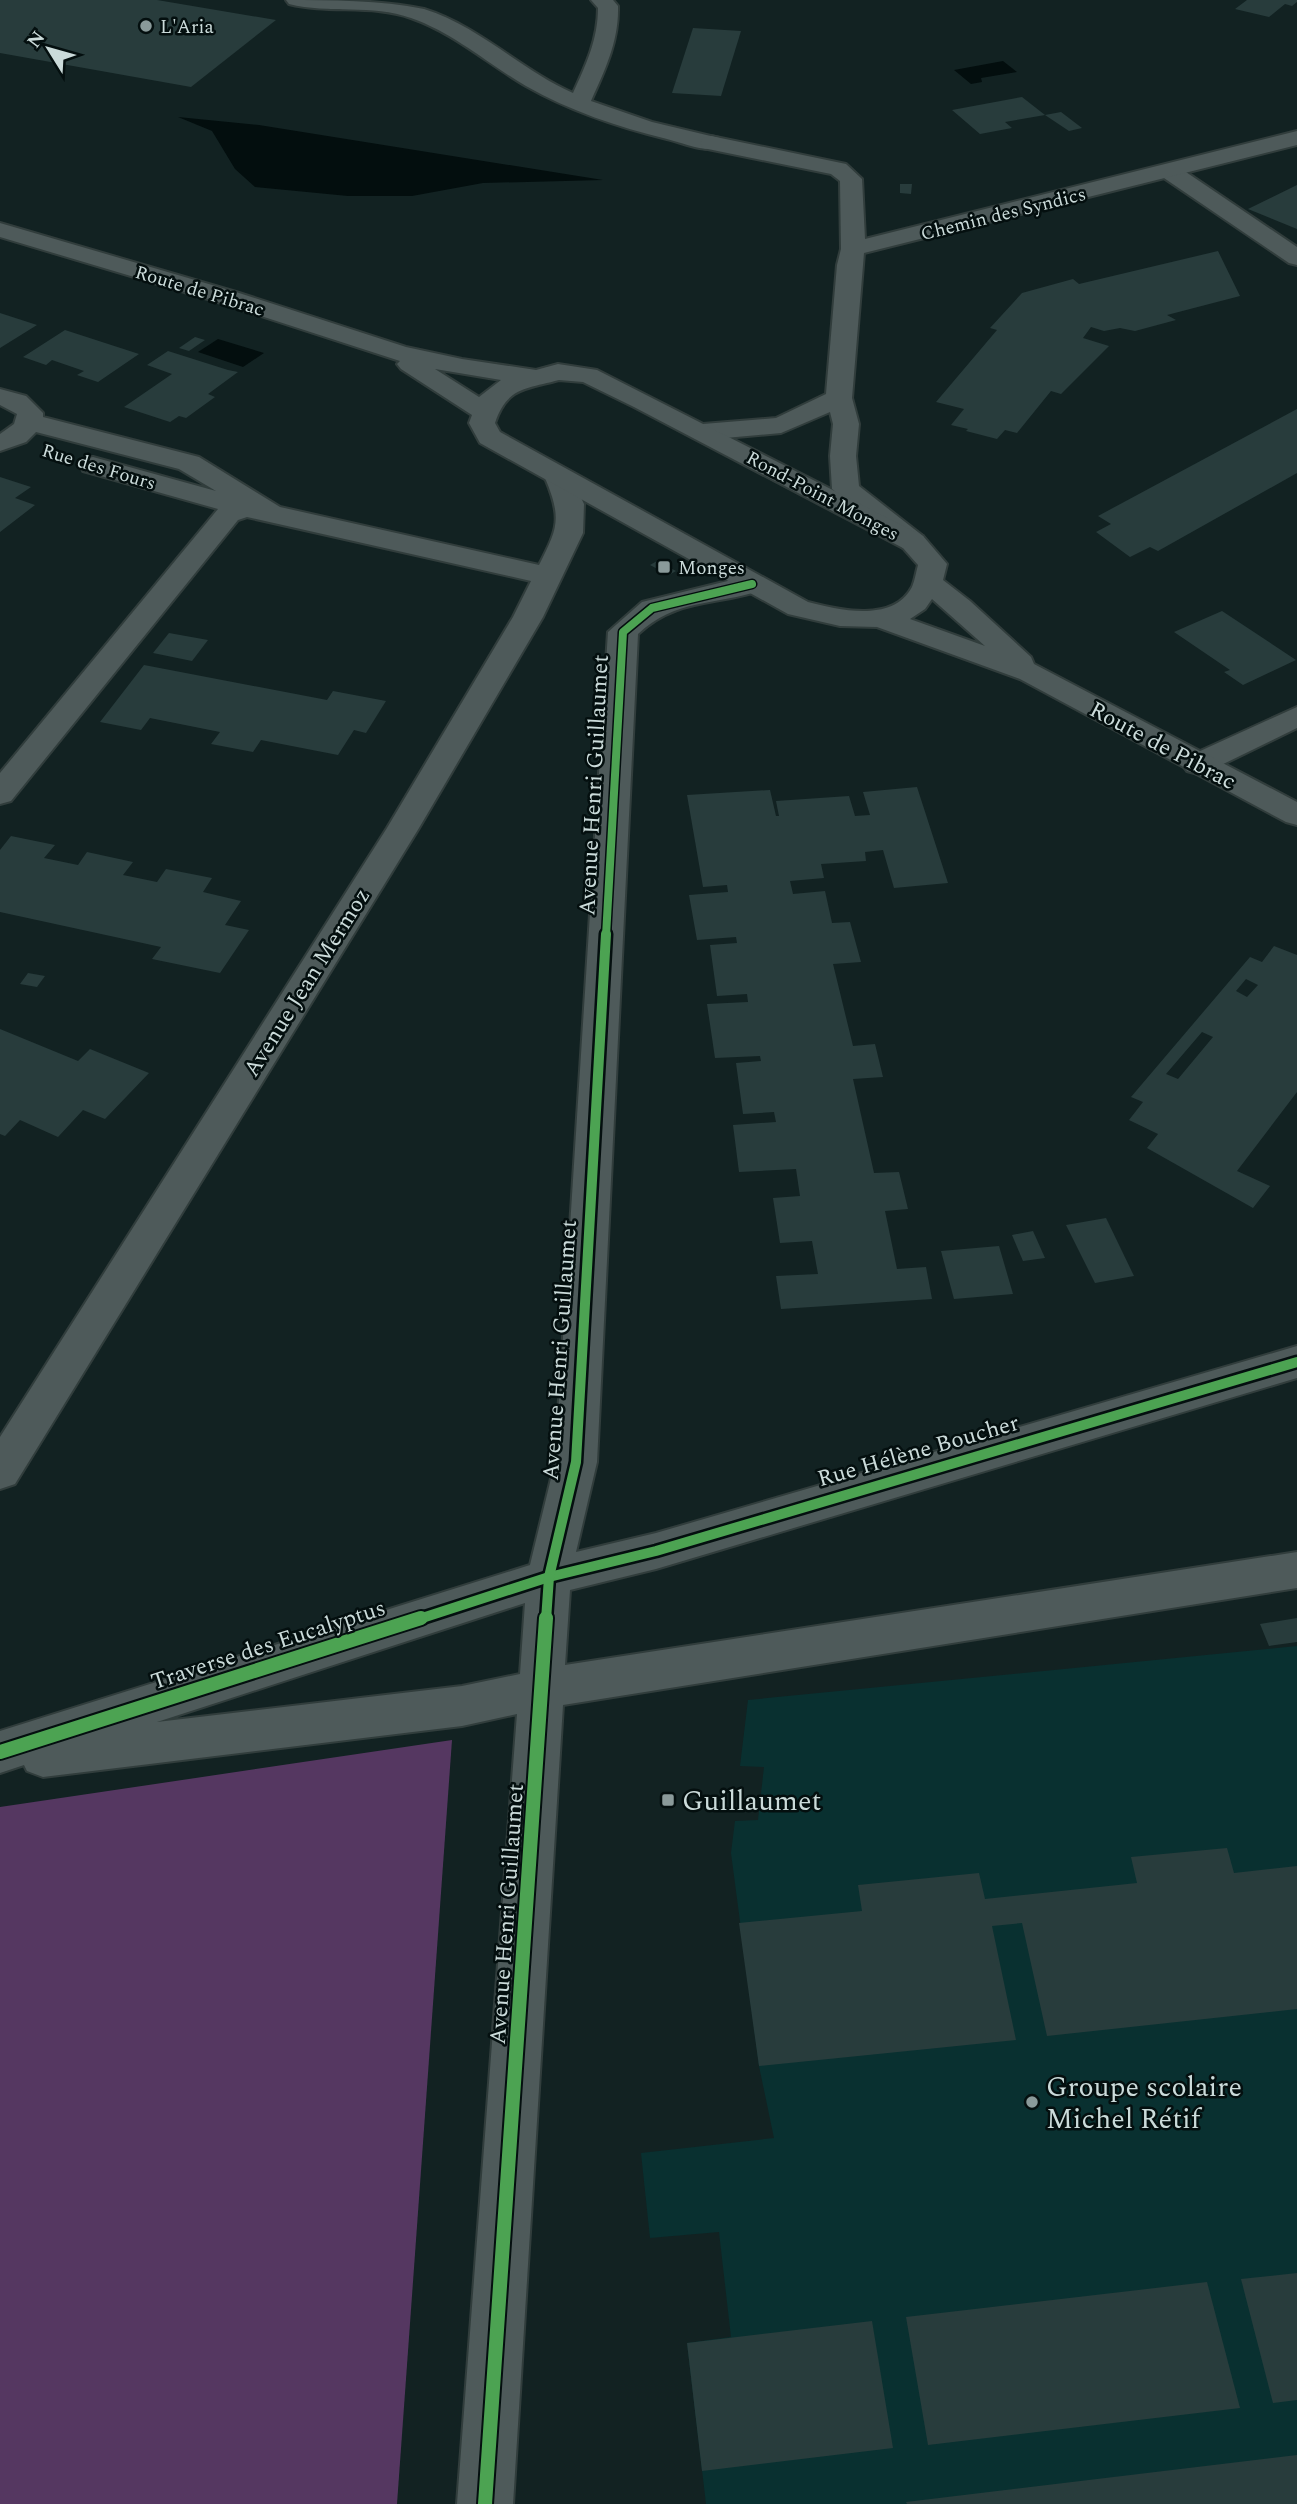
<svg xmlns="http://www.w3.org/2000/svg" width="1297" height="2504" font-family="Spectral,serif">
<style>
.built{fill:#093030}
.green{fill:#553761}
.water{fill:#030e0e}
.building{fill:#283c3c;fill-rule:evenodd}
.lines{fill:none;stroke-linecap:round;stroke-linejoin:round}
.lane-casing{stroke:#313d3c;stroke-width:4}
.street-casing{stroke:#313d3c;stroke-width:4}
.secondary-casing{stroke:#313d3c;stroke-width:4}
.lane{fill:#4e5a5a;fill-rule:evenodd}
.street{fill:#4e5a5a;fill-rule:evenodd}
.secondary{fill:#4e5a5a;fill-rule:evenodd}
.cycleway-far2-casing{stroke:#040f0f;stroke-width:11}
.cycleway-far1-casing{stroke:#040f0f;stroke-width:15}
.cycleway-casing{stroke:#040f0f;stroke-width:18}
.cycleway-far2{stroke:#4ca352;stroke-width:8}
.cycleway-far1{stroke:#4ca352;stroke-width:10}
.cycleway{stroke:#4ca352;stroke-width:14}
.poi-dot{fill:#8a9a9a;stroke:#040f0f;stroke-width:2.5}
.labels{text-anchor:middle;stroke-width:5;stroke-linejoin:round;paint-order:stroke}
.far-poi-label{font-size:19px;fill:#cbdbda;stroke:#040f0f;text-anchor:start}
.far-street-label{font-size:19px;fill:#cbdbda;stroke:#040f0f}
.street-label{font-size:23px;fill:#cbdbda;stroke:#040f0f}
.near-poi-label{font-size:28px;fill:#cbdbda;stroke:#040f0f;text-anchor:start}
</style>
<rect width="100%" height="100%" fill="#122222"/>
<path class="built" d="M1297 1646V2504H706L687 2343 731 2337 719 2232 650 2238 641 2153 774 2138 759 2066 731 1853 735 1821 758 1820 764 1767 740 1766 748 1700Z"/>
<path class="green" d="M452 1740 397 2504H0V1807Z"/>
<g class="water">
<path d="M1003 61 1017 72 981 78 982 82 971 84 954 70Z"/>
<path d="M178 117 259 125 603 180 483 183 412 196H348L255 187 235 169 212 131Z"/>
<path d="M218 339 264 353 243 367 198 352Z"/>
</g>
<g class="building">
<path d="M0 0H157L276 20 191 87 0 53Z"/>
<path d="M1247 0H1297V2L1292 6 1285 4 1269 17 1235 9Z"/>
<path d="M693 28 741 31 721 96 672 93Z"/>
<path d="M1022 97 1045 115 1005 122 1012 128 980 134 952 110Z"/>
<path d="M1061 112 1082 128 1069 131 1045 115Z"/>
<path d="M900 184H912L911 194 900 193Z"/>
<path d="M1297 185V229L1248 209Z"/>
<path d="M1218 251 1240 296 1167 315 1176 320 1135 331 1120 328 1104 331 1091 327 1083 338 1109 346 1061 394 1051 391 1017 433 1005 430 997 439 966 431 968 429 951 425 964 409 936 402 997 330 990 328 1022 293 1073 279 1079 284Z"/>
<path d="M0 313 37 325 0 348Z"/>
<path d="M65 330 139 354 98 382 77 375 84 371 52 360 46 365 23 357Z"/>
<path d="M195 337 205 340 189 351 179 348Z"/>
<path d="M168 351 228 370 238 372 208 394 215 397 186 418 179 416 170 422 124 407 172 374 147 365Z"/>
<path d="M1297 409V473L1158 551 1150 547 1130 557 1096 532 1111 524 1098 516Z"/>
<path d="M0 477 31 487 15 498 35 505 0 532Z"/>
<path d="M657 561 676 571 669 575 650 565Z"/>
<path d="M1222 611 1296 660 1243 685 1224 672 1230 670 1174 632Z"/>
<path d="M169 633 208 640 192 661 153 653Z"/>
<path d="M144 665 327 700 333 691 386 701 366 733 354 730 338 755 261 740 253 752 211 744 220 732 150 718 141 730 100 722Z"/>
<path d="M917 787 948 883 894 888 883 850 865 852 866 861 821 864 824 878 790 881 793 894 825 891 832 923 850 922 861 962 833 964 853 1046 875 1044 883 1077 853 1079 874 1173 899 1172 908 1209 885 1211 897 1269 926 1267 932 1299 781 1309 776 1276 818 1274 812 1241 780 1243 773 1198 800 1196 796 1169 739 1172 733 1125 776 1122 774 1112 743 1114 736 1063 761 1061 760 1056 715 1058 707 1004 748 1002 747 994 717 996 710 945 737 943 736 937 697 940 689 895 728 892 727 885 703 887 687 795 770 790 776 816H779L776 801 849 796 855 816 870 815 863 792Z"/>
<path d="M11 836 55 845 44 858 78 865 87 852 133 862 123 875 157 882 166 869 212 878 203 892 241 901 225 925 249 930 220 973 152 959 161 947 0 912V850Z"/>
<path d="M1274 946 1297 955V1092L1237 1171 1270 1186 1253 1208 1147 1148 1158 1134 1129 1120 1143 1102 1131 1097 1250 957 1262 962ZM1246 979 1258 985 1247 997 1236 991ZM1202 1032 1213 1037 1178 1079 1166 1074Z"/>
<path d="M28 973 45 976 37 987 20 984Z"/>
<path d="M0 1029 78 1061 90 1049 149 1073 105 1119 83 1110 58 1137 20 1120 5 1136 0 1134Z"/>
<path d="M1106 1218 1134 1276 1095 1283 1066 1225Z"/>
<path d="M1033 1231 1045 1258 1023 1261 1012 1235Z"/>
<path d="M999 1246 1013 1294 954 1299 941 1251Z"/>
<path d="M1297 1618V1642L1269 1646 1260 1624Z"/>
<path d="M1227 1848 1234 1873 1297 1866V2009L1047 2036 1022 1923 992 1926 1016 2040 759 2066 739 1923 862 1911 858 1885 979 1873 985 1899 1137 1883 1131 1857Z"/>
<path d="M1297 2273V2400L1273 2403 1241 2279Z"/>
<path d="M1207 2282 1240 2408 928 2445 906 2317Z"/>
<path d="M872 2321 893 2448 702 2471 687 2343Z"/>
<path d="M1297 2455V2504H907L906 2502Z"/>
</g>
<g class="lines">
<defs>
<g id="lane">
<path d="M286 0C331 0 380 0 424 9 479 26 521 70 573 93 586 65 598 39 598 8L591 0H613L618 6C619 41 605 70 591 101L652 122 719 138 722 143 719 148C703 152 683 143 667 139 618 127 570 111 526 86 488 64 454 33 411 18 372 4 329 14 289 4Z"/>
<path d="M1169 164 1177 166 1297 247V265L1289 263 1161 176 1158 171 1161 166Z"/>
</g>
<g id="street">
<path d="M1297 131V145L864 253 852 398 859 424 856 456 859 486 923 536 927 542 923 548 913 550 903 548 832 489 830 456 833 424 830 412 781 433 703 440 694 438 690 432 694 426 703 424 776 418 826 394 837 265 841 249 840 181 831 174 703 148 700 143 703 138 711 136 846 164 862 179 865 239Z"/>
<path d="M0 389 26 396 43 413V417L199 457 280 507 539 565C558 528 562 518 545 478L549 472 559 470 569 472 584 504 583 533 543 617 419 828 15 1484 0 1489V1437L387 828 513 617 531 581 247 517 238 520 11 801 0 804V773L218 509 83 471 80 465 83 459 93 457 216 491 179 469 36 432 26 442 0 451V434L14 424 17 414 0 405Z"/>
<path d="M752 575 762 578 766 584 762 590C715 606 676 598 638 634L597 1462 576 1552 656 1533 1297 1346V1378L656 1569 570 1590 565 1665 1297 1552V1588L563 1705 513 2504H457L517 1714 462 1726 43 1777 27 1771 24 1765 0 1773V1731L530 1565 555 1462 608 632 642 602ZM525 1603 520 1674 462 1686 157 1722Z"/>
<path d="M1297 707V728L1209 771 1198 774 1187 771 1182 764 1187 757Z"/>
</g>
<path id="secondary" d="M0 223 236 292 406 347 462 359 536 370 558 364 597 370 923 536 947 564 943 580 970 601 1031 657 1034 664 1297 802V825L1286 822 1020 679 877 627 840 626 788 614 480 443 469 423 472 415 401 369 397 364 400 361 218 302 0 237ZM435 369 501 380 479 397ZM559 380 583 382 634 407 903 548 918 565C916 572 915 580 912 587 893 623 839 610 808 602L500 432 495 423C507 387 526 389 559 380ZM932 599 985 646 910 619 925 609Z"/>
</defs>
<use href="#lane" class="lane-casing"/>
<use href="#street" class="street-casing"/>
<use href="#secondary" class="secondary-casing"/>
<use href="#lane" class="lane"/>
<use href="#street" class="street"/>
<use href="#secondary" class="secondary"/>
<defs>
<path id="cycleway-far2" d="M606 936 623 632 652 608 752 584"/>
<g id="cycleway-far1">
<path d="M416 1620 549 1577 656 1551 1297 1362"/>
<path d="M546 1620 549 1577 576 1462 606 934"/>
</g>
<g id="cycleway">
<path d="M0 1752 421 1618"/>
<path d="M485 2504 546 1618"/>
</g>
</defs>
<use href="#cycleway-far2" class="cycleway-far2-casing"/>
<use href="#cycleway-far1" class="cycleway-far1-casing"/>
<use href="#cycleway" class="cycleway-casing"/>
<use href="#cycleway-far2" class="cycleway-far2"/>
<use href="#cycleway-far1" class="cycleway-far1"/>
<use href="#cycleway" class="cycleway"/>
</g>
<g class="poi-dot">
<circle cx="146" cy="26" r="7"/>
<rect x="657" y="560" width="14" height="14" rx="3.5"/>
<rect x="661" y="1793" width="14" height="14" rx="3.5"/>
<circle cx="1032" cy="2102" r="7"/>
</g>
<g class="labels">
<g class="far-poi-label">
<text x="160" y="33">L'Aria</text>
<text x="678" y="574">Monges</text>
</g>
<g class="far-street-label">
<text transform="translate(1003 213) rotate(-14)" y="7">Chemin des Syndics</text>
<text transform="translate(200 290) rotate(17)" y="7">Route de Pibrac</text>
<text transform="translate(99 466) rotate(17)" y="7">Rue des Fours</text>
<text transform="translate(823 495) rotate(28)" y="7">Rond-Point Monges</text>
</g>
<g class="street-label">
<text transform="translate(1163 745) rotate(28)" y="8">Route de Pibrac</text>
<text transform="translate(593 785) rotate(-87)" y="8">Avenue Henri Guillaumet</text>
<text transform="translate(306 982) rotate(-58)" y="8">Avenue Jean Mermoz</text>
<text transform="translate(559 1350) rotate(-86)" y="8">Avenue Henri Guillaumet</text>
<text transform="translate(918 1450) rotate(-16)" y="8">Rue Hélène Boucher</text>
<text transform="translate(268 1644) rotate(-18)" y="8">Traverse des Eucalyptus</text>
<text transform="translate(506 1914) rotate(-86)" y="8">Avenue Henri Guillaumet</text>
</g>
<g class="near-poi-label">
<text x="682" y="1810">Guillaumet</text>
<text x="1046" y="2096">Groupe scolaire<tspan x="1046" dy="32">Michel Rétif</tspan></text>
</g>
</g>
<g transform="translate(49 49) rotate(307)" stroke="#040f0f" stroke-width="5" paint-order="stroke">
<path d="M0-5L12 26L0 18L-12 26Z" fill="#cbdbda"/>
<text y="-10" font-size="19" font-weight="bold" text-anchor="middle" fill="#cbdbda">N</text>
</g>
</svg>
